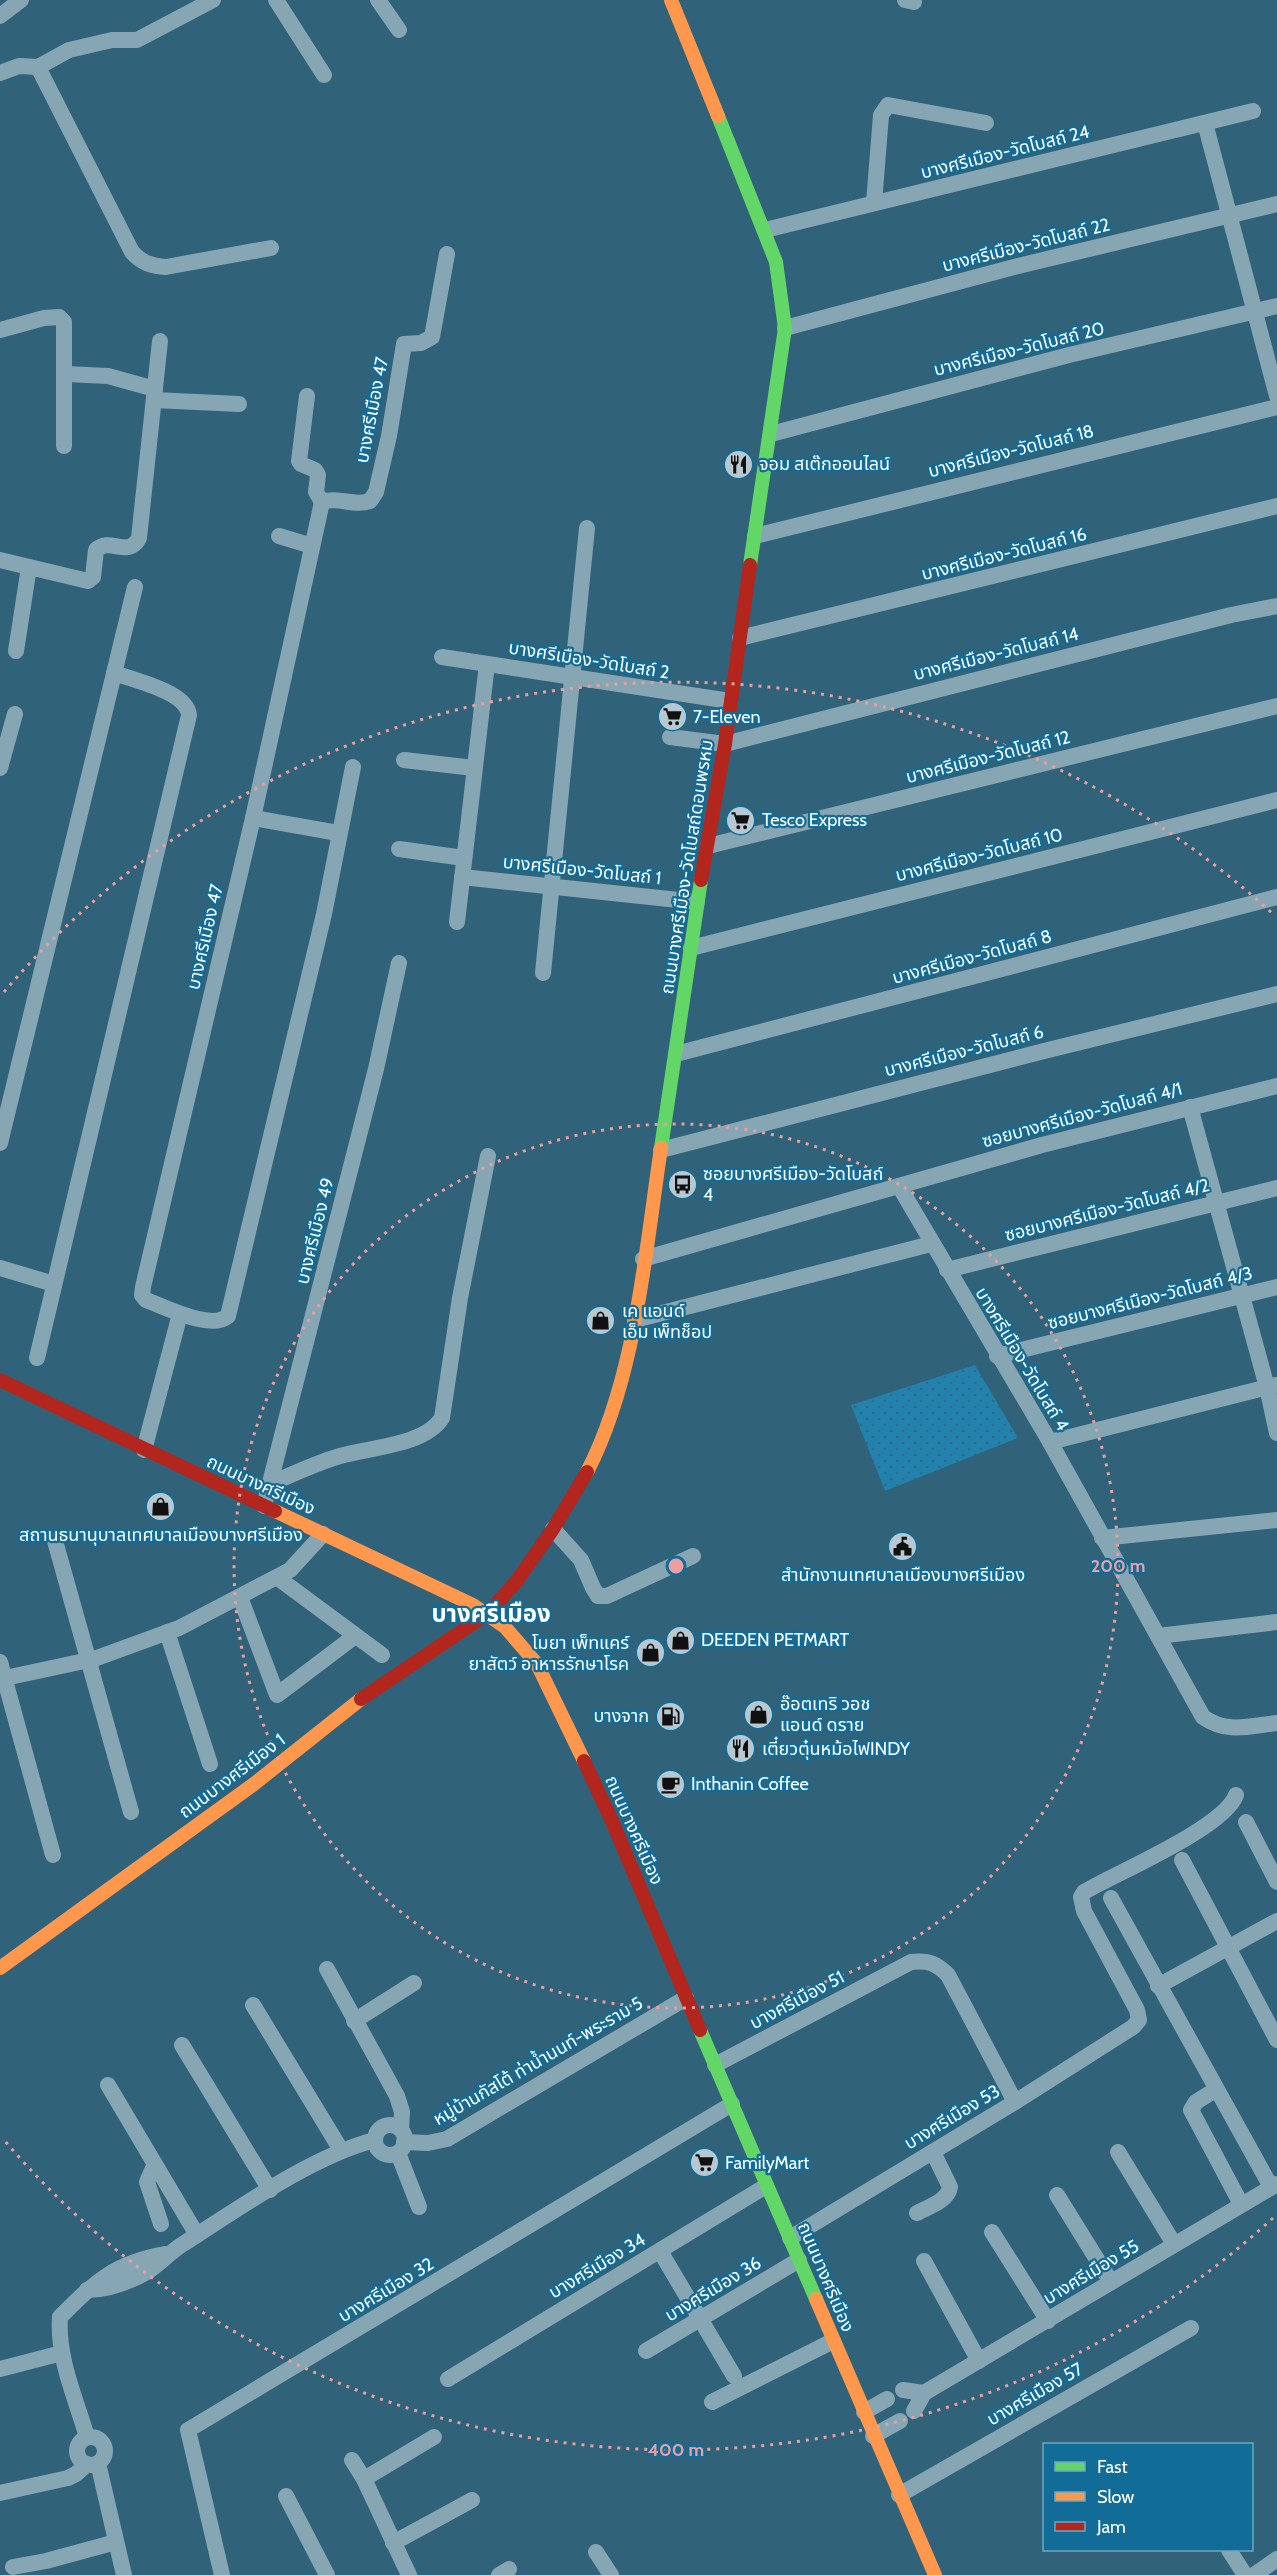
<svg xmlns="http://www.w3.org/2000/svg" width="1277" height="2575" font-family="Cabin,'Noto Sans Thai',sans-serif">
<style>
.grass{fill:url(#grass-dots)}
.lines{fill:none;stroke-linecap:round;stroke-linejoin:round}
.street{stroke:#87a6b4;stroke-width:16}
.fast{stroke:#63d668;stroke-width:14}
.slow{stroke:#ff974d;stroke-width:14}
.jam{stroke:#b3261e;stroke-width:14}
.ring{fill:none;stroke:#ed9e9e;stroke-width:3;stroke-dasharray:3 6}
.labels{text-anchor:middle;stroke-width:4.5;stroke-linejoin:round;paint-order:stroke}
.street-label{font-size:18px;fill:#fff;stroke:#116c98}
.poi-label{font-size:18px;fill:#fff;stroke:#116c98;text-anchor:start}
.district-label{font-size:24px;font-weight:bold;fill:#fff;stroke:#116c98}
.centre{fill:#ed9e9e;stroke:#116c98;stroke-width:3}
.ring-label{font-size:18px;text-anchor:middle;font-weight:bold;fill:#ed9e9e;stroke:#116c98;stroke-width:4.5;stroke-linejoin:round;paint-order:stroke}
</style>
<defs>
<pattern id="grass-dots" width="8" height="8" patternUnits="userSpaceOnUse" patternTransform="scale(1.5)"><rect width="8" height="8" fill="#2281ad"/><path d="M2 2h.1M6 6h.1" fill="none" stroke="#356981" stroke-width="1.8" stroke-linecap="round"/></pattern>
</defs>
<rect width="100%" height="100%" fill="#306279"/>
<path class="grass" d="M975 1365 1018 1438 885 1491 851 1405Z"/>
<g class="lines">
<g class="street">
<path d="M276 0 324 75"/>
<path d="M378 0 399 30"/>
<path d="M905 0 914 2"/>
<path d="M0 16 21 0"/>
<path d="M38 67 132 252C142 263 151 266 166 267L271 248"/>
<path d="M0 73 19 66 38 67 69 50 112 40H137L213 0"/>
<path d="M1205 123 1277 396"/>
<path d="M874 203 881 115 888 105 986 123"/>
<path d="M765 230 1253 111"/>
<path d="M785 328 1018 266 1277 204"/>
<path d="M0 330 44 318 59 317 64 322V446"/>
<path d="M66 374 108 376 155 389"/>
<path d="M307 396 299 461 301 464 315 470 318 475 316 492 322 502"/>
<path d="M154 400 239 404"/>
<path d="M771 434 1069 355 1277 306"/>
<path d="M279 536 312 546"/>
<path d="M755 536 1277 407"/>
<path d="M0 560 88 581 93 577 96 550C110 536 128 559 139 538L160 341"/>
<path d="M740 638 1277 506"/>
<path d="M16 651 29 567"/>
<path d="M442 657 730 701"/>
<path d="M670 737 725 744 1231 615 1277 606"/>
<path d="M404 760 474 768"/>
<path d="M353 767 324 914 228 1316C211 1331 165 1307 146 1300L142 1295 143 1287 253 818 322 502C338 496 354 507 370 501L376 492 389 436 404 344 421 343 432 337 447 254"/>
<path d="M0 768 15 714"/>
<path d="M253 818 338 833"/>
<path d="M708 846 1277 706"/>
<path d="M399 849 464 858"/>
<path d="M462 877 697 902"/>
<path d="M457 922 487 664"/>
<path d="M691 948 1277 800"/>
<path d="M543 973 587 528"/>
<path d="M676 1054 1277 897"/>
<path d="M1190 1107 1267 1387 1277 1433"/>
<path d="M0 1143 135 587"/>
<path d="M661 1150 1044 1051 1277 994"/>
<path d="M899 1186 1050 1442 1203 1717C1227 1734 1249 1726 1277 1723"/>
<path d="M643 1259 1042 1145 1277 1086"/>
<path d="M0 1268 54 1284"/>
<path d="M947 1270 1277 1188"/>
<path d="M635 1320 931 1244"/>
<path d="M997 1356 1277 1287"/>
<path d="M37 1358 189 715C187 692 134 680 114 673"/>
<path d="M1050 1442 1276 1385"/>
<path d="M144 1450 180 1314"/>
<path d="M270 1484C293 1474 316 1463 340 1456 370 1447 424 1446 442 1418L460 1298 488 1156"/>
<path d="M264 1506 376 1069 399 963"/>
<path d="M553 1529 581 1560 593 1588 598 1596H607L693 1556"/>
<path d="M1102 1538 1277 1520"/>
<path d="M55 1541 131 1812"/>
<path d="M278 1578 382 1655"/>
<path d="M240 1597 277 1695 355 1636"/>
<path d="M167 1632 210 1764"/>
<path d="M1158 1636 1277 1622"/>
<path d="M0 1662 53 1855"/>
<path d="M5 1678 94 1659 179 1628 290 1570 323 1534"/>
<path d="M1246 1822 1277 1882"/>
<path d="M1182 1860 1277 2040"/>
<path d="M1111 1898 1271 2187"/>
<path d="M327 1969 397 2096 402 2112 401 2128"/>
<path d="M1158 1986 1277 1921"/>
<path d="M253 2005 341 2150"/>
<path d="M354 2021 414 1983"/>
<path d="M182 2045 270 2190"/>
<path d="M715 2065 911 1962C928 1960 936 1963 948 1975L1015 2102"/>
<path d="M108 2085 197 2235"/>
<path d="M1215 2090 1196 2102 1191 2110 1241 2204"/>
<circle cx="390" cy="2140" r="15"/>
<path d="M404 2142 428 2143 447 2139 686 1998"/>
<path d="M1118 2152 1174 2244"/>
<path d="M398 2153 419 2207"/>
<path d="M154 2166 147 2182 161 2224"/>
<path d="M1057 2195 1111 2282"/>
<path d="M917 2213C928 2207 948 2201 950 2187L933 2152"/>
<path d="M992 2232 1048 2321"/>
<path d="M790 2238 1015 2102 1133 2027 1139 2020 1137 2010 1084 1911 1081 1897 1084 1892 1095 1886C1126 1869 1225 1826 1236 1795"/>
<path d="M660 2251 734 2376"/>
<path d="M924 2261 979 2361"/>
<path d="M87 2290C107 2290 129 2282 147 2272 160 2264 170 2252 183 2244 238 2209 312 2156 375 2140"/>
<path d="M646 2351 799 2260"/>
<path d="M0 2369 62 2353"/>
<path d="M448 2379 766 2186"/>
<path d="M903 2390 924 2393"/>
<path d="M712 2402 833 2341"/>
<path d="M914 2411 924 2393 1277 2184"/>
<path d="M864 2412 887 2399"/>
<path d="M873 2436 900 2421"/>
<path d="M87 2437C76 2399 57 2358 60 2317 96 2281 115 2263 166 2254"/>
<circle cx="91" cy="2451" r="14"/>
<path d="M352 2460 364 2479 409 2575"/>
<path d="M98 2463 124 2575"/>
<path d="M364 2479 434 2437"/>
<path d="M0 2493 68 2478 76 2474 87 2464"/>
<path d="M899 2495 1191 2328"/>
<path d="M286 2496 327 2575"/>
<path d="M393 2543 472 2500"/>
<path d="M1229 2550 1245 2575"/>
<path d="M596 2552 611 2575"/>
<path d="M13 2567 46 2561 116 2542"/>
<path d="M222 2575 188 2430 732 2104"/>
<path d="M499 2575 509 2569"/>
<path d="M1254 2575 1277 2559"/>
</g>
<g class="fast">
<path d="M718 116 776 262 785 328 750 565"/>
<path d="M661 1148 701 880"/>
<path d="M700 2030 816 2299"/>
</g>
<g class="slow">
<path d="M671 0 718 116"/>
<path d="M587 1472C636 1377 645 1253 661 1148"/>
<path d="M275 1511 473 1605 505 1627 537 1664 584 1761"/>
<path d="M0 1968 254 1784 361 1699"/>
<path d="M816 2299 935 2575"/>
</g>
<g class="jam">
<path d="M701 880 725 744 750 565"/>
<path d="M0 1380 275 1511"/>
<path d="M361 1699 487 1614 516 1582 553 1529 587 1472"/>
<path d="M584 1761 612 1821 700 2030"/>
</g>
</g>
<g class="ring">
<circle cx="676" cy="1566" r="442"/>
<path d="M1273 2218A884 884 0 0 1 4 2140M4 992A884 884 0 0 1 1273 914"/>
</g>
<defs>
<symbol id="restaurant-disc" viewBox="-11 -11 22 22"><circle r="9.5" fill="#b7c8d0" stroke="#116c98"/><path d="M-5-6h1v4h1v-4h1v4h1v-4h1v5L-1.5 .5V6h-2V.5L-5-1ZM5-6V6H3V1.5H1.5Q1.5-4 5-6Z" fill="#111"/></symbol>
<symbol id="supermarket-disc" viewBox="-11 -11 22 22"><circle r="9.5" fill="#b7c8d0" stroke="#116c98"/><path d="M-6-5.5h2.5l.6 2H6L4.5 2H-2.5L-4.4-4H-6ZM-1.5 3.2a1.3 1.3 0 1 0 .1 0ZM3 3.2a1.3 1.3 0 1 0 .1 0Z" fill="#111"/></symbol>
<symbol id="bus-disc" viewBox="-11 -11 22 22"><circle r="9.5" fill="#b7c8d0" stroke="#116c98"/><path d="M-5-6H5V4H4V6H2V4H-2V6H-4V4H-5ZM-3.5-4V0h7V-4ZM-3.5 1.2v1.5H-2V1.2ZM2 1.2v1.5H3.5V1.2Z" fill="#111"/></symbol>
<symbol id="shop-disc" viewBox="-11 -11 22 22"><circle r="9.5" fill="#b7c8d0" stroke="#116c98"/><path d="M-5-2.5h2.3a2.7 3.5 0 0 1 5.4 0H5L5.5 6h-11ZM-1.5-2.5h3a1.5 2.3 0 0 0-3 0Z" fill="#111"/></symbol>
<symbol id="civic-disc" viewBox="-11 -11 22 22"><circle r="9.5" fill="#b7c8d0" stroke="#116c98"/><path d="M-.6-6.5H3V-4.5H.6V-3L4-1V1h2V6H-6V1h2V-1L-.6-3ZM-1.2 2.5V6h2.4V2.5Z" fill="#111"/></symbol>
<symbol id="fuel-disc" viewBox="-11 -11 22 22"><circle r="9.5" fill="#b7c8d0" stroke="#116c98"/><path d="M-5.5-6h7V0h2V4h1.3V-2.5L3-4.5l.8-.8L6-3V5H2.5V1h-1V6h-7ZM-4.2-4.7v3.2H.2V-4.7Z" fill="#111"/></symbol>
<symbol id="cafe-disc" viewBox="-11 -11 22 22"><circle r="9.5" fill="#b7c8d0" stroke="#116c98"/><path d="M-5.5-4.5H6V0H3Q3 3.5 0 3.5H-2.5Q-5.5 3.5-5.5 0ZM3-3.2v2h1.7v-2ZM-6 4.5H4V6H-6Z" fill="#111"/></symbol>
</defs>
<g fill-rule="evenodd">
<use href="#restaurant-disc" x="722" y="448" width="33" height="33"/>
<use href="#supermarket-disc" x="656" y="700" width="33" height="33"/>
<use href="#supermarket-disc" x="724" y="804" width="33" height="33"/>
<use href="#bus-disc" x="666" y="1168" width="33" height="33"/>
<use href="#shop-disc" x="584" y="1304" width="33" height="33"/>
<use href="#shop-disc" x="144" y="1490" width="33" height="33"/>
<use href="#civic-disc" x="886" y="1530" width="33" height="33"/>
<use href="#shop-disc" x="664" y="1624" width="33" height="33"/>
<use href="#shop-disc" x="634" y="1636" width="33" height="33"/>
<use href="#shop-disc" x="742" y="1698" width="33" height="33"/>
<use href="#fuel-disc" x="654" y="1700" width="33" height="33"/>
<use href="#restaurant-disc" x="724" y="1732" width="33" height="33"/>
<use href="#cafe-disc" x="654" y="1768" width="33" height="33"/>
<use href="#supermarket-disc" x="688" y="2146" width="33" height="33"/>
</g>
<g class="labels">
<g class="street-label">
<text transform="translate(1005 152) rotate(-14)" y="6">บางศรีเมือง-วัดโบสถ์ 24</text>
<text transform="translate(1026 245) rotate(-14)" y="6">บางศรีเมือง-วัดโบสถ์ 22</text>
<text transform="translate(1019 349) rotate(-14)" y="6">บางศรีเมือง-วัดโบสถ์ 20</text>
<text transform="translate(372 410) rotate(-79)" y="6">บางศรีเมือง 47</text>
<text transform="translate(1011 451) rotate(-14)" y="6">บางศรีเมือง-วัดโบสถ์ 18</text>
<text transform="translate(1004 554) rotate(-14)" y="6">บางศรีเมือง-วัดโบสถ์ 16</text>
<text transform="translate(996 654) rotate(-14)" y="6">บางศรีเมือง-วัดโบสถ์ 14</text>
<text transform="translate(589 660) rotate(9)" y="6">บางศรีเมือง-วัดโบสถ์ 2</text>
<text transform="translate(988 757) rotate(-14)" y="6">บางศรีเมือง-วัดโบสถ์ 12</text>
<text transform="translate(979 855) rotate(-14)" y="6">บางศรีเมือง-วัดโบสถ์ 10</text>
<text transform="translate(687 867) rotate(-81)" y="6">ถนนบางศรีเมือง-วัดโบสถ์ดอนพรหม</text>
<text transform="translate(582 870) rotate(6)" y="6">บางศรีเมือง-วัดโบสถ์ 1</text>
<text transform="translate(205 937) rotate(-77)" y="6">บางศรีเมือง 47</text>
<text transform="translate(972 957) rotate(-15)" y="6">บางศรีเมือง-วัดโบสถ์ 8</text>
<text transform="translate(964 1051) rotate(-14)" y="6">บางศรีเมือง-วัดโบสถ์ 6</text>
<text transform="translate(1082 1115) rotate(-15)" y="6">ซอยบางศรีเมือง-วัดโบสถ์ 4/1</text>
<text transform="translate(1107 1210) rotate(-14)" y="6">ซอยบางศรีเมือง-วัดโบสถ์ 4/2</text>
<text transform="translate(315 1231) rotate(-76)" y="6">บางศรีเมือง 49</text>
<text transform="translate(1150 1298) rotate(-14)" y="6">ซอยบางศรีเมือง-วัดโบสถ์ 4/3</text>
<text transform="translate(1022 1359) rotate(59)" y="6">บางศรีเมือง-วัดโบสถ์ 4</text>
<text transform="translate(261 1485) rotate(25)" y="6">ถนนบางศรีเมือง</text>
<text transform="translate(232 1776) rotate(-37)" y="6">ถนนบางศรีเมือง 1</text>
<text transform="translate(634 1830) rotate(66)" y="6">ถนนบางศรีเมือง</text>
<text transform="translate(797 2000) rotate(-28)" y="6">บางศรีเมือง 51</text>
<text transform="translate(538 2061) rotate(-30)" y="6">หมู่บ้านกัสโต้ ท่าน้ำนนท์-พระราม 5</text>
<text transform="translate(952 2117) rotate(-31)" y="6">บางศรีเมือง 53</text>
<text transform="translate(597 2266) rotate(-31)" y="6">บางศรีเมือง 34</text>
<text transform="translate(1091 2272) rotate(-31)" y="6">บางศรีเมือง 55</text>
<text transform="translate(826 2277) rotate(67)" y="6">ถนนบางศรีเมือง</text>
<text transform="translate(713 2289) rotate(-31)" y="6">บางศรีเมือง 36</text>
<text transform="translate(386 2290) rotate(-31)" y="6">บางศรีเมือง 32</text>
<text transform="translate(1035 2394) rotate(-30)" y="6">บางศรีเมือง 57</text>
</g>
<g class="poi-label">
<text x="759" y="470">จอม สเต๊กออนไลน์</text>
<text x="693" y="723">7-Eleven</text>
<text x="762" y="826">Tesco Express</text>
<text x="703" y="1180">ซอยบางศรีเมือง-วัดโบสถ์<tspan x="703" dy="21">4</tspan></text>
<text x="622" y="1317">เค แอนด์<tspan x="622" dy="21">เอ็ม เพ็ทช็อป</tspan></text>
<text x="161" y="1541" text-anchor="middle">สถานธนานุบาลเทศบาลเมืองบางศรีเมือง</text>
<text x="903" y="1581" text-anchor="middle">สำนักงานเทศบาลเมืองบางศรีเมือง</text>
<text x="701" y="1646">DEEDEN PETMART</text>
<text x="629" y="1649" text-anchor="end">โมยา เพ็ทแคร์<tspan x="629" dy="21">ยาสัตว์ อาหารรักษาโรค</tspan></text>
<text x="780" y="1710">อ๊อตเทริ วอช<tspan x="780" dy="21">แอนด์ ดราย</tspan></text>
<text x="649" y="1722" text-anchor="end">บางจาก</text>
<text x="762" y="1755">เตี๋ยวตุ๋นหม้อไฟINDY</text>
<text x="691" y="1790">Inthanin Coffee</text>
<text x="725" y="2169">FamilyMart</text>
</g>
<g class="district-label">
<text x="491" y="1622">บางศรีเมือง</text>
</g>
</g>
<circle cx="676" cy="1566" r="9" class="centre"/>
<g class="ring-label">
<text x="1118" y="1572">200 m</text>
<text x="676" y="2456">400 m</text>
</g>
<rect x="1043" y="2443" width="210" height="108" fill="#116c98" stroke="#70a7c1" stroke-width="1.5"/>
<rect x="1055" y="2462" width="30" height="9" fill="#63d668" stroke="#70a7c1" stroke-width="1.5"/>
<text x="1097" y="2473" font-size="18" fill="#ffffff">Fast</text>
<rect x="1055" y="2492" width="30" height="9" fill="#ff974d" stroke="#70a7c1" stroke-width="1.5"/>
<text x="1097" y="2503" font-size="18" fill="#ffffff">Slow</text>
<rect x="1055" y="2522" width="30" height="9" fill="#b3261e" stroke="#70a7c1" stroke-width="1.5"/>
<text x="1097" y="2533" font-size="18" fill="#ffffff">Jam</text>
</svg>
